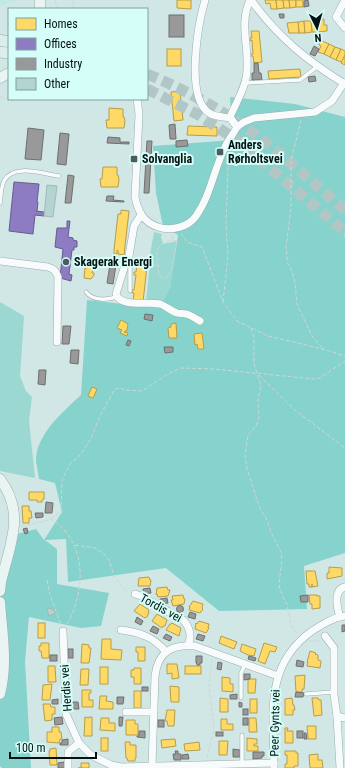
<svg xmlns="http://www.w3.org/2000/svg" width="345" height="768" font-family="'Roboto Condensed',sans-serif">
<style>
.built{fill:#c2e8e4}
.green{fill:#9bd8d2}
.forest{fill:#85d3cc}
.homes{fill:#ffd966;stroke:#b49d4c}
.offices{fill:#8e7cc3;stroke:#655c8e}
.industry{fill:#999;stroke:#6c7070}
.building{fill:#b3d4d1;stroke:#a7b8b6}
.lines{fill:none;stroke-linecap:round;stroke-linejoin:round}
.primary-tunnel{stroke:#b2c7c5;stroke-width:11;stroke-dasharray:11 5.5;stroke-linecap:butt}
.lane-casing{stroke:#9badab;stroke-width:4.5}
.street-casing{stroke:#9badab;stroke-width:8}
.secondary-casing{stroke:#9badab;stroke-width:11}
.primary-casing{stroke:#8bacaa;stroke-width:12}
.path{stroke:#cfd6d6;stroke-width:1;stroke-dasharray:4 2;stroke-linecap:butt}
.lane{stroke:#f8fbfb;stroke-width:3.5}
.street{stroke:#f8fbfb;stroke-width:7}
.secondary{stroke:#eaf5f3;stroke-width:10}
.primary{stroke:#dcedec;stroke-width:11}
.poi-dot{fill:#4c5d5b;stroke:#d5fef9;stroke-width:1.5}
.labels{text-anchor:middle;stroke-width:4;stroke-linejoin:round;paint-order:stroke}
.poi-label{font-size:12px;font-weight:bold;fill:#041211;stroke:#d5fef9;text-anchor:start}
.street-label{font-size:12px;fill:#041211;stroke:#d5fef9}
</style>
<rect width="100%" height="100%" fill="#d1e7e5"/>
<path class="built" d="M0 0H21L0 6Z"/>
<g class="green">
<path d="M154 232 162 234 161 237 163 244 177 241 170 288 163 301 146 302 150 264 133 262V258L149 260Z"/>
<path d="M0 302 24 316 20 376 26 391 32 397 29 421 35 478 0 471Z"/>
</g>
<path class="forest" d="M230 97 295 104 345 117V553L304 566 307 609 219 611 166 568 68 582 66 539 45 540 57 549V584L109 593 101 626 81 628 29 617 25 661 31 768H2L0 766V600L13 535 36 529 44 540 62 512 55 483 39 479C38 473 37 467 36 461 36 434 63 412 81 395L87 300 159 308 170 288 178 235 163 226 156 193 153 146 233 140Z"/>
<g class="homes">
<path d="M177 0H191V9L177 8Z"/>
<path d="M265 0H276L277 9H271L270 3 266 4Z"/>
<path d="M276 0H283L284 8 277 9Z"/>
<path d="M283 0H289L290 8H284Z"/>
<path d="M289 0H296V7L290 8Z"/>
<rect x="296" y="0" width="7" height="7"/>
<path d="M324 19V25H327V31L318 32 317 20Z"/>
<path d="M317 20 318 32H312L311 21Z"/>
<path d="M304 21 305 33H299L298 22Z"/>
<path d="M304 21H311L312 32 305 33Z"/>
<path d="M298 22 299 33H289L287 23Z"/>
<path d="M251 31H259L262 62 254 63 253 56H251V54H253L252 40 250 41V38H252Z"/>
<path d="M320 40 329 44 324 54 318 52 321 46 319 45Z"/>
<path d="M329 44 335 47 330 57 324 54Z"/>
<path d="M335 47 341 49 336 60 330 57Z"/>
<rect x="167" y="49" width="14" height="17"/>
<path d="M341 49 345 51V55L342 62 336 60Z"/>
<path d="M345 55V65L341 63Z"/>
<path d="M300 69 301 77 269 79 268 71Z"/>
<path d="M180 91 183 120 174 121 171 92Z"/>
<path d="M109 108 123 109V117H124L125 121 124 128H107L106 120H109Z"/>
<path d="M188 126 217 127V136L187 135Z"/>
<path d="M103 167H117V175H118L119 179 118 187H101L100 179H102Z"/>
<path d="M121 210 129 211 124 255 118 254V251L117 250V254H114V250L118 214H121Z"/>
<path d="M137 264 147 266 143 302 133 301 134 293H132V290H134L136 275H134V272H136Z"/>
<path d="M88 265 94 266 92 273H94V275L91 279 84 278 85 268H87Z"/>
<path d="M121 320 128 324 127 330 124 332 128 333 127 336 120 333 122 330 117 328Z"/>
<path d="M176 323 177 338H169L168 328 171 327V324Z"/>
<path d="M202 333 204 349H198L197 344 195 345 194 334Z"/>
<path d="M92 387 97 389 93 398 88 396Z"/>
<path d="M29 492H44V499L42 500V502H37V500H29Z"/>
<path d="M22 506H29V511H31L32 518H29V523H23Z"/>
<path d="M329 567 342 568V576L327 579V573H329Z"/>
<path d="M306 571H315L318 586 312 587V584V587H309V584H307Z"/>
<path d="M149 577 150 580H151L150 586H138L139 578Z"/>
<path d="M167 587 168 590H170L168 596 158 597 157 594 156 595 157 588Z"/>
<path d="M183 595 184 599H185L184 604 173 606 171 600H173L172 596Z"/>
<path d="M309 595H317V596H320V608L312 609V604H310Z"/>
<path d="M193 601 203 604 202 608 203 609 200 613 189 610 190 607H189Z"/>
<path d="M140 604 149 610 148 612H149L147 617H146L145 618 134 611Z"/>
<path d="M157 614 167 620 165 626H163L162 628 152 621Z"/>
<path d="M199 621 209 624 208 628H209L206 633 195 629 196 623 197 624Z"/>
<rect x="38" y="623" width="7" height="15"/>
<path d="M172 623 181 628 179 636 166 630 170 624H171Z"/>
<path d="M221 636 237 642 234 649 219 643Z"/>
<path d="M102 639H111V649L122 650 121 660 101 659Z"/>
<path d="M41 643H49V658H42L41 651H39V646H41Z"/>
<path d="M264 643 277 647 275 652 270 651 265 664 258 661Z"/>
<path d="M82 644 89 645V648H91L89 663H81Z"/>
<path d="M242 644 256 649 254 656 248 655 240 651Z"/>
<path d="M136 647H145V661H138V652H136Z"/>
<path d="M310 651 316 653 315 654 318 655V660L321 661 320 668 307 666 308 662H307Z"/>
<path d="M167 664H177L179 678 172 679V673L167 674Z"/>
<path d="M48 666H55L56 682H48Z"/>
<rect x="185" y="666" width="16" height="8"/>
<rect x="100" y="667" width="8" height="17"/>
<path d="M134 668H141V684H134V677H131V670H134Z"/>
<path d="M81 669H89L88 685H80Z"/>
<path d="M305 675 304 689H302V692H296L295 676Z"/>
<path d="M222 677 230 678V684H233V692L222 691Z"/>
<path d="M248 679H256L255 693H248Z"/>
<path d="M52 684 50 700H42L43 685Z"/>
<path d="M170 686 179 687V702H171Z"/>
<path d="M82 690H91V693H89V700H93V707H82Z"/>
<rect x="134" y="691" width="7" height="17"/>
<path d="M100 696H107L106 701 113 702V709H99Z"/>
<path d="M220 698 228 699V712H220Z"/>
<path d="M292 698 293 705H294L295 710H293V715H285V699Z"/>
<path d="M312 698H318L319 700H321L322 715 314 716Z"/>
<rect x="250" y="699" width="7" height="14"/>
<path d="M43 704H50L51 707H55V714H52V720L45 721Z"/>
<path d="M167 710H175L174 726H168L167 721H165Z"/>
<path d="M85 717 89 718V717H92V736H84Z"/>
<path d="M101 718H109V723H115V731L100 730Z"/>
<path d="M249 718H256L257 732H249Z"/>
<path d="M221 719H227V724H233V730H221Z"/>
<path d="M126 720H135V724H138V735H126Z"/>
<path d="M307 726H316V739H308Z"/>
<path d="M52 727H59V732H61L62 739H60L59 743 47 742V732H52Z"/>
<path d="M285 728H288L287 731H293V743H285Z"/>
<rect x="101" y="738" width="7" height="13"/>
<path d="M247 738 257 739V744H254V746H258V751H247Z"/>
<path d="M175 739 176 746 162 748 161 740Z"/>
<path d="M219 741H228L227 755H219Z"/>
<path d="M125 742H130V745H136V758H135V761H128L127 758H126Z"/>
<path d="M199 742 200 750 185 751 184 744Z"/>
<path d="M56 748 57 765H50L49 751H50V749Z"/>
<path d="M285 751H296V753H298V766H294V768H285V764H287V755H285Z"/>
<path d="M318 754V760H322L323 768H310L309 755Z"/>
<path d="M81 763H89V768H78H81Z"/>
</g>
<g class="offices">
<path d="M14 182 39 184 37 202H38L37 211H36L44 212V216L35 215 33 234 9 231Z"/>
<path d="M67 221H70L68 237 73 238V240L77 241V247H74V250H72L69 274 72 275 71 281 60 278 63 249 55 247 57 228H67Z"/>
</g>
<g class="industry">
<path d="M308 0 309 6 304 7V1Z"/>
<path d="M279 14H284V18H280Z"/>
<rect x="169" y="15" width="15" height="22"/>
<path d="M314 46 319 49 315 56 310 54Z"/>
<path d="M254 63H258L259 73H261L262 80H252V73H254Z"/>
<path d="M315 76 316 81 309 82 308 77Z"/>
<path d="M175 124 176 139H170L169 125Z"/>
<path d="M28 128 44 130 41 160 25 159Z"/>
<path d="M60 133 69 134 66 165 57 164Z"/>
<path d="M108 137 120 138V142H129V144L107 143Z"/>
<path d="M187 140 188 146 176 147V141Z"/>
<path d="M147 141H152L149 193H144Z"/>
<path d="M68 175 74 176 71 203H65Z"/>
<path d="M107 196H114L113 200 124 201V202L106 201Z"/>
<path d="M111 258 117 259 113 284 107 283Z"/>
<path d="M145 314 153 315 152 321 144 319Z"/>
<path d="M63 326H71L69 344H62Z"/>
<path d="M128 340 131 341 129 346 126 345Z"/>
<path d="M164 347H173V352L165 353Z"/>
<path d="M71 350H79L78 364 70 363Z"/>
<path d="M39 370H46L45 385 38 384Z"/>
<path d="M46 502 53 503 52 513H45Z"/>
<path d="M35 513H43V517L36 518Z"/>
<path d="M27 528 28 533 25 534 23 529Z"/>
<path d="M150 588 151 593 144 594 143 589Z"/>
<path d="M308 595V602H301L300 596Z"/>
<path d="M167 598 168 603 161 604 160 599Z"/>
<circle cx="180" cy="609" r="3.5"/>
<path d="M190 612 196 614 195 619 188 617Z"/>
<path d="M137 617 143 621 141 625 135 622Z"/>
<path d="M342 625H345V631L342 632Z"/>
<path d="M153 626 159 629 157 634 150 631Z"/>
<path d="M166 634 172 637 170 641 163 638Z"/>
<path d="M198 634 205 636 203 641 196 639Z"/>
<rect x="68" y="649" width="5" height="9"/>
<rect x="50" y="655" width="7" height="6"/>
<path d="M196 656H202V663H200V665H197V664L196 663Z"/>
<path d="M249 656 256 658 255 661 248 659Z"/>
<path d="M297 660 304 662 303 667 296 666Z"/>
<path d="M218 662 222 663 221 670 217 669Z"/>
<path d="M244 674H250V679L244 680Z"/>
<rect x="142" y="687" width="6" height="4"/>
<path d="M296 692 304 693 303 697H295Z"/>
<path d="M237 694V699H230V695Z"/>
<path d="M117 697H124L123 704H117Z"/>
<path d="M58 699V704H52V700Z"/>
<path d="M71 702H78L79 709H72Z"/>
<path d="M239 702 242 703V707H239Z"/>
<rect x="243" y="709" width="5" height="6"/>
<path d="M62 717 63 724 55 725 54 718Z"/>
<path d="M119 717H123L122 726H119Z"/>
<rect x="243" y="718" width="5" height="7"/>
<rect x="158" y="720" width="6" height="7"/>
<path d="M139 731H145V738L137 737V736H139Z"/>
<rect x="297" y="731" width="6" height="7"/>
<rect x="216" y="732" width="7" height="4"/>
<path d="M304 733H306L307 739H304Z"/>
<path d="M68 739V745H60V743H62V740Z"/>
<path d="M233 749 240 750V757H233Z"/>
<path d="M175 751H178V754H181V760H174L173 754H176Z"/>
<path d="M253 752H264V756H262V758L253 759Z"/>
<path d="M188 754 189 759H182V755Z"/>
<path d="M64 762 65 768H58V763Z"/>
</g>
<g class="building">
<path d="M47 185 57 186 53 217 44 216Z"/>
<path d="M52 608V610H54L55 613 49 616 47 609Z"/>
</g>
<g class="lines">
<g class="primary-tunnel">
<path d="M147 74C186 90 222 110 256 135 287 158 315 185 345 210"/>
<path d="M147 89 197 114 238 141 345 232"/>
</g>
<defs>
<g id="lane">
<path d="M245 83 300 80 318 66"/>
<path d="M0 203C1 196 1 187 4 181 13 163 43 174 59 176"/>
<path d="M128 262 130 268V291"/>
<path d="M86 292C93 301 106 300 117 297"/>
<path d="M306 694 334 692"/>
<path d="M241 698V673L245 665"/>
<path d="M242 764V735"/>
</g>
<g id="street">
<path d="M205 0C198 24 185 97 209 113 215 117 224 117 230 118L237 127 244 122 254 118 315 112 332 101 344 83"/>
<path d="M251 0C277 36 307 61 345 84"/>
<path d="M345 0 336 17 345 28"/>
<path d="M137 99 139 114 135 197C138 211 143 222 158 227 170 231 188 228 196 216 211 195 214 168 226 145 229 139 234 133 237 127L230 117C236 103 246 87 247 71 249 45 239 24 250 0"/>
<path d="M141 215 134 226 128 262 125 265 116 294C120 308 149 301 160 304 166 306 171 311 177 313 180 314 183 313 186 314 191 315 196 319 200 321"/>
<path d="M0 261 48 267C54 269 56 271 58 277L57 342"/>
<path d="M135 594 141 596 183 620C190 627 192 637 188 645"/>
<path d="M340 617C337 608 333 590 345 587"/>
<path d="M121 630C139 632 154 637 166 652"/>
<path d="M63 631 66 714 79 743 91 755 111 765 121 767 274 763"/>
<path d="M325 636 334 648V695L337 716 340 768"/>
<path d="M126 712H153"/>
<path d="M337 716 345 718"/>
<path d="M152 766 155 676C158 652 171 644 195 646L278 676"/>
<path d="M68 768V752L79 743"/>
<path d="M274 768C274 716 263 666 312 631 323 624 332 618 345 616"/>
</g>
<g id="secondary">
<path d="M40 9V0"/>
<path d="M0 78 9 73"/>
<path d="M0 479C26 514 10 544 1 582L0 591"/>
<path d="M0 602C2 633 8 663 0 694"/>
</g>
<g id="primary">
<path d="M0 40 9 42"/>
<path d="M0 52 7 53"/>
</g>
</defs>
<use href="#lane" class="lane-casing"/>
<use href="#street" class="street-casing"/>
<use href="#secondary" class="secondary-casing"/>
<use href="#primary" class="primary-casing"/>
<g class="path">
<path d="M55 0 57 9"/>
<path d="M73 0V9"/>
<path d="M0 97 9 98"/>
<path d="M301 120 291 161V207L286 248 287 256V262L291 268 295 282 297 304 312 336 323 349"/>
<path d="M181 233 187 242 202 247 223 302 237 321 268 336 323 349 345 356"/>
<path d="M345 233V239"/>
<path d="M172 240 177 241 172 268 168 277 163 278 159 275C159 267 154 251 160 246 163 243 169 241 172 240L173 235"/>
<path d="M135 263 158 266"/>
<path d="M223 302 228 256 226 224 228 167 226 162"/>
<path d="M251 328 254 338V364L261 386 258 399 259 418 256 426 248 435 245 455 247 469 260 509 267 520 271 532 281 552 282 560 279 583 280 590 287 605 291 626 298 635"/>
<path d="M259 375 296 411 345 448"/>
<path d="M51 519 61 511 62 480 70 464 81 454 91 439 100 416 115 389 120 388 125 390 142 391 168 374 181 368 214 369 314 379 320 378 345 361"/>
<path d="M21 526 33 524 51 519C88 542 86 592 66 626"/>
<path d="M75 545 95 548 103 553 109 560 114 576 128 594"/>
<path d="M47 580 50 595 61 625"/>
<path d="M310 641H321"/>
<path d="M207 758 214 728 209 687 212 660"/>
</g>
<use href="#lane" class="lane"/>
<use href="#street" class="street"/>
<use href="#secondary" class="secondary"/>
<use href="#primary" class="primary"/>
</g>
<g class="poi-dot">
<rect x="216" y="148" width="8" height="8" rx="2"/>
<rect x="130" y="155" width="8" height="8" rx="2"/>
<circle cx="66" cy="262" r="4"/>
</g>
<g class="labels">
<g class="poi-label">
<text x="228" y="149">Anders<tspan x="228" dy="14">Rørholtsvei</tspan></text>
<text x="142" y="163">Solvanglia</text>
<text x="74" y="266">Skagerak Energi</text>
</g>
<g class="street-label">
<text transform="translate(161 608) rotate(29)" y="4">Tordis vei</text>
<text transform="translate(66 688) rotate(-94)" y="4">Herdis vei</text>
<text transform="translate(275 723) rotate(-89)" y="4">Peer Gynts vei</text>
</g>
</g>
<rect x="8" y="8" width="140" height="92" fill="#d5fef9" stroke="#81a09c"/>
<rect x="16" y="18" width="20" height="12" fill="#ffd966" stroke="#81a09c"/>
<text x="44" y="28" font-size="12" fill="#041211">Homes</text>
<rect x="16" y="38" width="20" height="12" fill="#8e7cc3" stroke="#81a09c"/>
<text x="44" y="48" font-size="12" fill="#041211">Offices</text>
<rect x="16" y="58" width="20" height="12" fill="#999999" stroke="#81a09c"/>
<text x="44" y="68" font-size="12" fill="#041211">Industry</text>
<rect x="16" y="78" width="20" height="12" fill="#b3d4d1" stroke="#81a09c"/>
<text x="44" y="88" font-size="12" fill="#041211">Other</text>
<g transform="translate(317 28) rotate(175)" stroke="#d5fef9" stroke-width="3" paint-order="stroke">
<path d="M0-3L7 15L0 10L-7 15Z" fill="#041211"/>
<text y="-6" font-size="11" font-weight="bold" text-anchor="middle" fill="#041211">N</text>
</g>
<path d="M10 752v6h86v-6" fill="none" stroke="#041211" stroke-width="2"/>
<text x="16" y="752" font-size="12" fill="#041211" stroke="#d5fef9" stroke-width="3" paint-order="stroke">100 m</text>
</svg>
